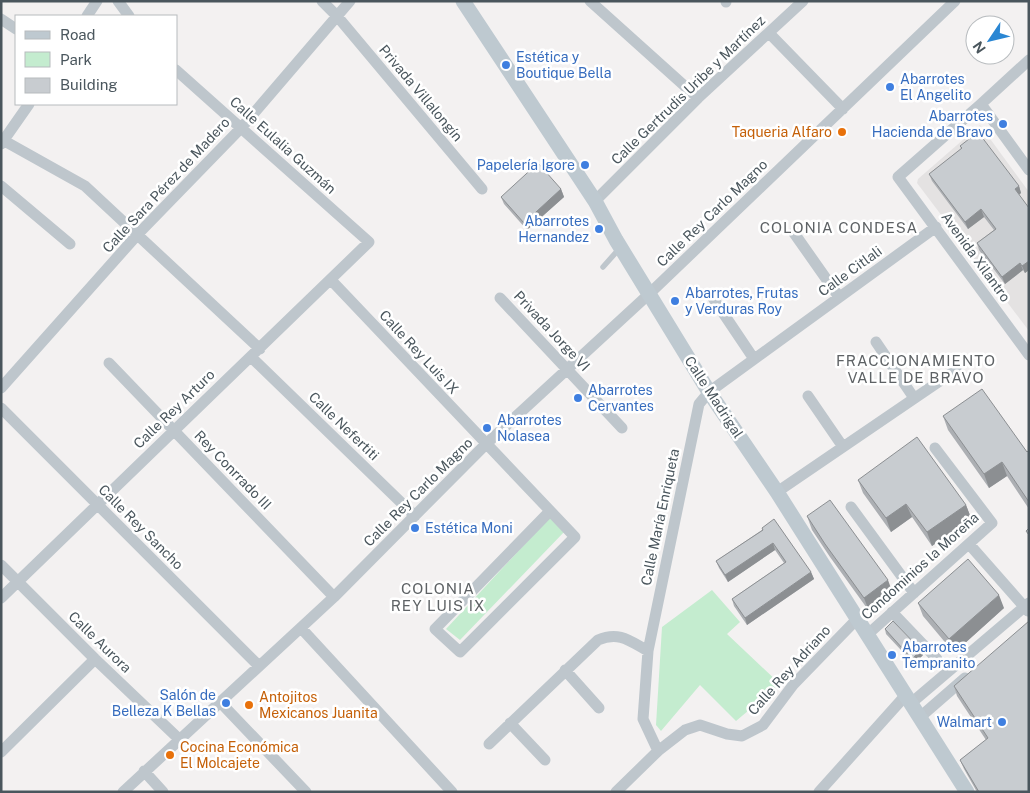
<svg xmlns="http://www.w3.org/2000/svg" width="1030" height="793" font-family="'Public Sans',sans-serif">
  <style>
    .education { fill: #e4e2e2 }
    .green { fill: #c4eccf }
    .lines { fill: none; stroke-linecap: round; stroke-linejoin: round }
    .lane { stroke: #bec6cc; stroke-width: 5.5 }
    .street { stroke: #bec6cc; stroke-width: 11 }
    .secondary { stroke: #bec9d0; stroke-width: 15 }
    .wall { fill: #acafb3 }
    .shaded-wall { fill: #8c8f92 }
    .building { fill: #c8ccd0; stroke: #8c8f92 }
    .shop-dot { fill: #3f7fe0; stroke: #fff; stroke-width: 2 }
    .food-dot { fill: #e8710a; stroke: #fff; stroke-width: 2 }
    .labels { text-anchor: middle; dominant-baseline: central; stroke-width: 5; stroke-linejoin: round; paint-order: stroke }
    .shop-label { font-size: 14px; fill: #366cbe; stroke: #fff; text-anchor: start }
    .street-label { font-size: 14px; fill: #4a565d; stroke: #fff }
    .food-label { font-size: 14px; fill: #c56008; stroke: #fff; text-anchor: start }
    .neighbourhood-label { font-size: 15px; letter-spacing: 1px; fill: #5e6265; stroke: #fff }
  </style>
  <rect width="100%" height="100%" fill="#f3f1f1"/>
  <!-- education -->
  <path class="education" d="M980,125L1029,192V331L917,183L918,179Z"/>
  <!-- green -->
  <path class="green" d="M550,517L565,531L460,640L446,629Z
    M712,590L740,622L727,634L780,684L736,721L700,685L661,731L656,725L662,627Z"/>
  <g class="lines">
    <!-- lane -->
    <path class="lane" d="M603,267L619,249"/>
    <!-- street -->
    <path class="street" d="M118,1L129,16
      M322,1L337,16L482,189
      M590,1L698,98
      M726,1V2
      M87,16L97,1
      M1,19L16,29
      M769,33L843,109
      M1029,60L981,104L898,177L1029,355
      M981,104L1029,170
      M1,139L85,186L260,349
      M1,144L29,104
      M1,186L70,244
      M595,201L698,98L803,1
      M794,233L839,297
      M331,280L575,537L460,652L435,629L550,511
      M500,298L622,428
      M713,298L754,359
      M876,342L914,398
      M251,357L415,516
      M109,363L334,597
      M1,388L138,234L242,127L350,1
      M808,396L843,447
      M1,408L259,666
      M777,492L956,370
      M851,507L914,593
      M969,544L1028,611
      M1,565L95,659L179,739
      M1,598L369,242L176,70
      M892,612L937,659
      M301,628L452,792
      M867,635L992,523L935,448
      M565,670L599,708
      M220,702L306,792
      M910,704L1029,603
      M919,718L965,678
      M510,723L545,760
      M489,744L598,640C619,631 630,641 648,651
      M658,751L643,719L648,651L699,404L709,392L936,227
      M1,752L95,659
      M144,771L163,792
      M123,792L334,597L486,444L649,294L955,1
      M616,792L658,751L685,730L700,725L727,734L742,736L763,725L793,685L857,619
      M819,792L905,696"/>
    <!-- secondary -->
    <path class="secondary" d="M463,1L595,201L616,240L709,392L777,492L967,792"/>
  </g>
  <!-- wall -->
  <path class="wall" d="M960,146L1019,186L1021,193L1019,195L1029,208V270L1025,273L1023,270L1005,284L979,250L977,243L994,230L984,217L968,229L932,181L929,174L961,149Z
    M561,189L564,197L527,230L504,204L501,197Z
    M943,416L1027,452L1029,450V509L1007,476L989,488L948,430Z
    M858,480L966,505L971,518L932,546L912,517L891,532L863,493Z
    M807,516L893,594L869,611L830,557L812,530Z
    M762,528L811,572L814,579L747,625L734,606L732,599L784,563L775,550L728,582L719,568L716,561L762,530Z
    M918,603L1004,608L954,653L923,616Z
    M885,629L921,650L923,655L914,664L886,634Z
    M954,686L1029,792H977L964,769L960,760L986,740L957,696Z"/>
  <!-- shaded-wall -->
  <path class="shaded-wall" d="M1019,186L1021,193L1017,196L1015,189Z
    M561,189L564,197L527,230L524,223Z
    M981,209L984,217L968,229L965,222Z
    M1029,261V270L1025,273L1022,266Z
    M1020,263L1023,270L1005,284L1002,277Z
    M1002,462L1007,476L989,488L984,474Z
    M906,504L912,517L891,532L886,518Z
    M966,505L971,518L932,546L927,532Z
    M773,543L775,550L728,582L725,575Z
    M811,572L814,579L747,625L745,618Z
    M888,580L893,594L869,611L864,598Z
    M999,595L1004,608L954,653L949,639Z
    M921,650L923,655L914,664L912,659Z"/>
  <!-- building -->
  <path class="building" d="M978,132L1019,186L1015,189L1029,208V261L1022,266L1020,263L1002,277L977,243L996,229L981,209L965,222L929,174L962,148L960,146Z
    M538,163L561,189L524,223L501,197Z
    M982,389L1027,452L1029,450V502L1002,462L984,474L943,416Z
    M917,437L966,505L927,532L906,504L886,518L858,480Z
    M830,500L888,580L864,598L825,544L807,516Z
    M774,519L811,572L745,618L732,599L786,562L773,543L725,575L716,561L763,530L762,528Z
    M1029,528V535L1026,531Z
    M968,559L999,595L949,639L918,603Z
    M893,621L921,650L912,659L885,629Z
    M1029,621V792H979L960,760L988,738L954,686Z"/>
  <!-- markers -->
  <g class="shop-dot">
    <circle cx="506" cy="65" r="5"/>
    <circle cx="890" cy="87" r="5"/>
    <circle cx="1003" cy="124" r="5"/>
    <circle cx="585" cy="165" r="5"/>
    <circle cx="599" cy="229" r="5"/>
    <circle cx="675" cy="301" r="5"/>
    <circle cx="578" cy="398" r="5"/>
    <circle cx="487" cy="428" r="5"/>
    <circle cx="415" cy="528" r="5"/>
    <circle cx="892" cy="655" r="5"/>
    <circle cx="226" cy="703" r="5"/>
    <circle cx="1002" cy="722" r="5"/>
  </g>
  <g class="food-dot">
    <circle cx="842" cy="132" r="5"/>
    <circle cx="249" cy="705" r="5"/>
    <circle cx="170" cy="755" r="5"/>
  </g>
  <g class="labels">
    <!-- shop labels -->
    <g class="shop-label">
      <text x="516" y="57">Estética y<tspan x="516" dy="16">Boutique Bella</tspan></text>
      <text x="900" y="79">Abarrotes<tspan x="900" dy="16">El Angelito</tspan></text>
      <text x="993" y="116" text-anchor="end">Abarrotes<tspan x="993" dy="16">Hacienda de Bravo</tspan></text>
      <text x="575" y="165" text-anchor="end">Papelería Igore</text>
      <text x="589" y="221" text-anchor="end">Abarrotes<tspan x="589" dy="16">Hernandez</tspan></text>
      <text x="685" y="293">Abarrotes, Frutas<tspan x="685" dy="16">y Verduras Roy</tspan></text>
      <text x="588" y="390">Abarrotes<tspan x="588" dy="16">Cervantes</tspan></text>
      <text x="497" y="420">Abarrotes<tspan x="497" dy="16">Nolasea</tspan></text>
      <text x="425" y="528">Estética Moni</text>
      <text x="902" y="647">Abarrotes<tspan x="902" dy="16">Tempranito</tspan></text>
      <text x="216" y="695" text-anchor="end">Salón de<tspan x="216" dy="16">Belleza K Bellas</tspan></text>
      <text x="992" y="722" text-anchor="end">Walmart</text>
    </g>
    <!-- street labels -->
    <g class="street-label">
      <text transform="translate(688 90) rotate(-44)">Calle Gertrudis Uribe y Martínez</text>
      <text transform="translate(421 93) rotate(50)">Privada Villalongín</text>
      <text transform="translate(283 145) rotate(42)">Calle Eulalia Guzmán</text>
      <text transform="translate(166 185) rotate(-47)">Calle Sara Pérez de Madero</text>
      <text transform="translate(712 213) rotate(-44)">Calle Rey Carlo Magno</text>
      <text transform="translate(976 257) rotate(54)">Avenida Xilantro</text>
      <text transform="translate(850 271) rotate(-36)">Calle Citlali</text>
      <text transform="translate(552 331) rotate(47)">Privada Jorge VI</text>
      <text transform="translate(419 352) rotate(47)">Calle Rey Luis IX</text>
      <text transform="translate(714 397) rotate(57)">Calle Madrigal</text>
      <text transform="translate(174 409) rotate(-44)">Calle Rey Arturo</text>
      <text transform="translate(344 426) rotate(44)">Calle Nefertiti</text>
      <text transform="translate(233 470) rotate(46)">Rey Conrrado III</text>
      <text transform="translate(418 492) rotate(-45)">Calle Rey Carlo Magno</text>
      <text transform="translate(660 517) rotate(-78)">Calle María Enriqueta</text>
      <text transform="translate(141 527) rotate(45)">Calle Rey Sancho</text>
      <text transform="translate(920 566) rotate(-42)">Condominios la Moreña</text>
      <text transform="translate(100 642) rotate(44)">Calle Aurora</text>
      <text transform="translate(789 670) rotate(-48)">Calle Rey Adriano</text>
    </g>
    <!-- food labels -->
    <g class="food-label">
      <text x="832" y="132" text-anchor="end">Taqueria Alfaro</text>
      <text x="259" y="697">Antojitos<tspan x="259" dy="16">Mexicanos Juanita</tspan></text>
      <text x="180" y="747">Cocina Económica<tspan x="180" dy="16">El Molcajete</tspan></text>
    </g>
    <!-- neighbourhood labels -->
    <g class="neighbourhood-label">
      <text x="839" y="227">COLONIA CONDESA</text>
      <text x="916" y="360">FRACCIONAMIENTO<tspan x="916" dy="17">VALLE DE BRAVO</tspan></text>
      <text x="438" y="588">COLONIA<tspan x="438" dy="17">REY LUIS IX</tspan></text>
    </g>
  </g>
  <!-- border -->
  <rect width="1030" height="793" fill="none" stroke="#4a565d" stroke-width="5"/>
  <!-- legend -->
  <rect x="15" y="15" width="162" height="90" fill="#ffffff" stroke="#b7bbbe"/>
  <rect x="25" y="31" width="25" height="8" fill="#bec9d0" stroke="#b7bbbe"/>
  <text x="60" y="40" font-size="15" fill="#4a565d">Road</text>
  <rect x="25" y="52" width="25" height="15" fill="#c4eccf" stroke="#b7bbbe"/>
  <text x="60" y="65" font-size="15" fill="#4a565d">Park</text>
  <rect x="25" y="78" width="25" height="15" fill="#c8ccd0" stroke="#b7bbbe"/>
  <text x="60" y="90" font-size="15" fill="#4a565d">Building</text>
  <!-- north arrow -->
  <g transform="translate(990 40) rotate(235)"><circle r="24" fill="#ffffff" stroke="#b7bbbe"/>
  <path d="M0-4L9 19L0 12L-9 19Z" fill="#2a86d3"/>
  <text y="-8" font-size="14" font-weight="bold" text-anchor="middle" fill="#4a565d">N</text>
  </g>
</svg>
